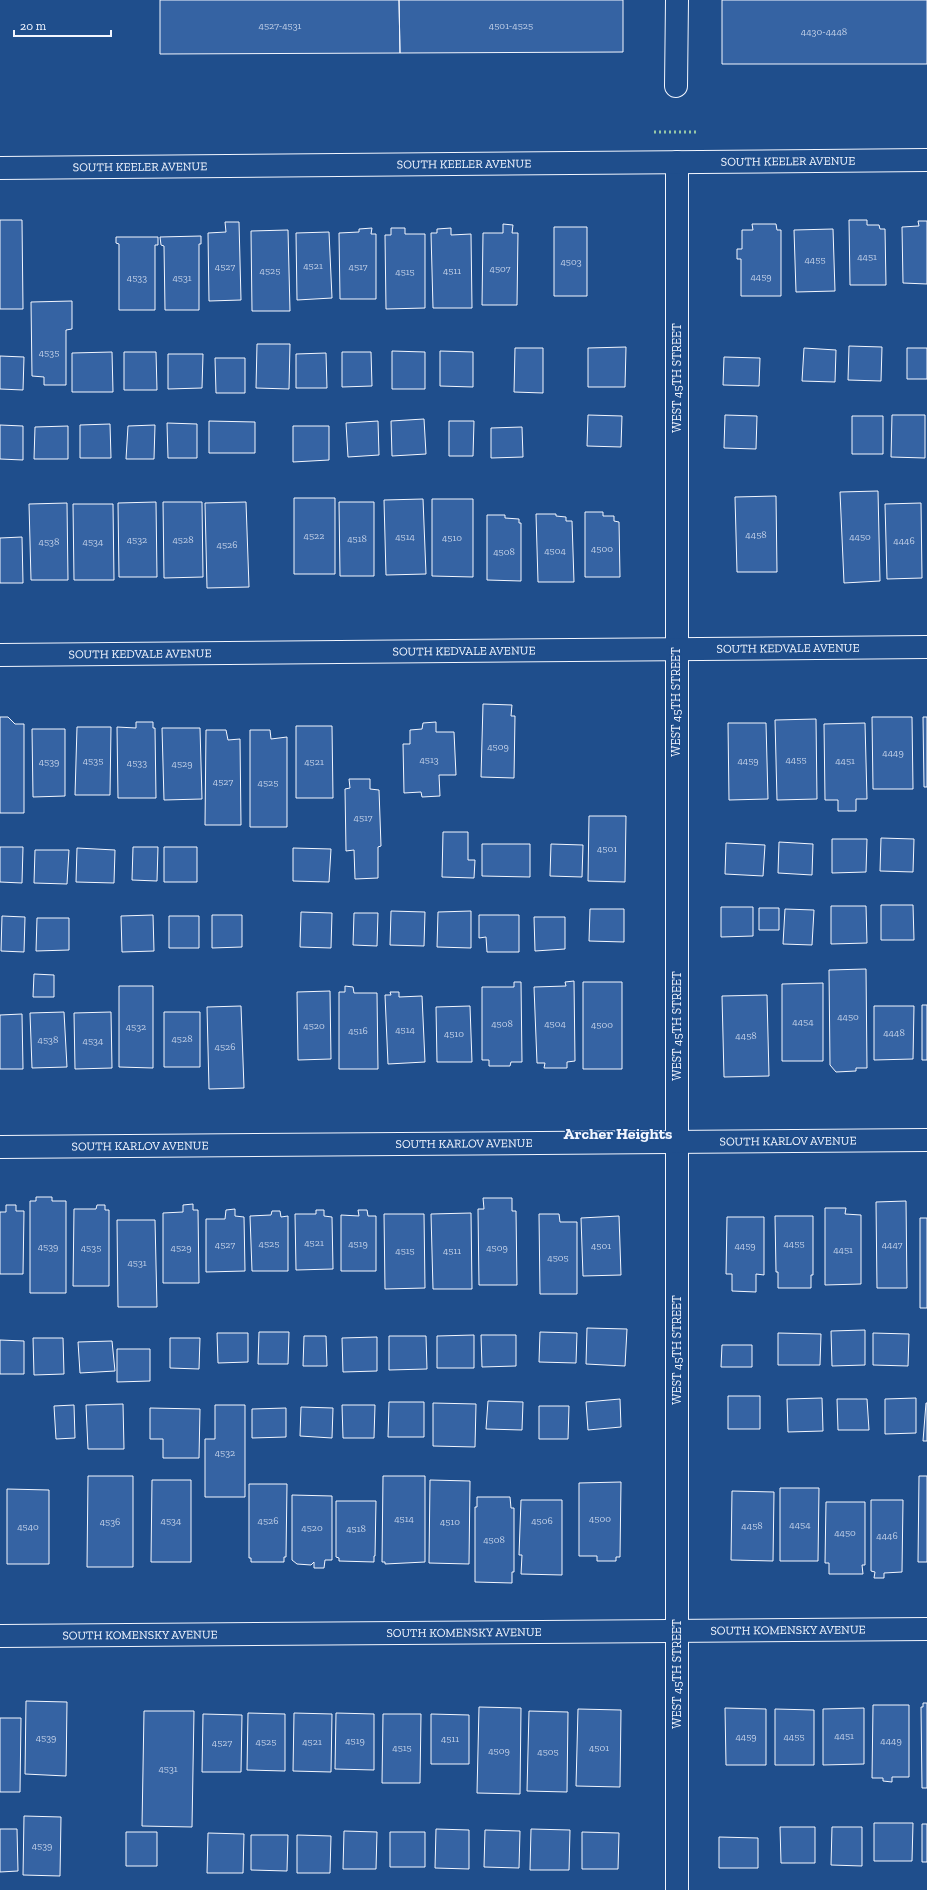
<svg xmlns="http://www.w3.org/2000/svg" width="927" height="1890" font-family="'Zilla Slab',serif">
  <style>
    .building { fill: #3563a3; stroke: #f2f6ff }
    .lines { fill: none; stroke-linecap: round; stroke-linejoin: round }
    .street-casing { stroke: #f2f6ff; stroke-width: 24 }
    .street { stroke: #1f4e8c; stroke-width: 22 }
    .hedge { stroke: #97c8a6; stroke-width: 3; stroke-dasharray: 2 3; stroke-linecap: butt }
    .labels { text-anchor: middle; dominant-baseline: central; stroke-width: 3; stroke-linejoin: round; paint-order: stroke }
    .number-label { font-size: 10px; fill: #c3d1e8 }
    .street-label { font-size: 12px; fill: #f2f6ff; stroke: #1f4e8c }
    .district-label { font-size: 16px; font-weight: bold; fill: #f2f6ff; stroke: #1f4e8c }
  </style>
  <rect width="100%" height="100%" fill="#1f4e8c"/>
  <!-- building -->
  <path class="building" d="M160,0H399L400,53L160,54Z
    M399,0H623V52L400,53Z
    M722,0H927V64H722Z
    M0,220H22L23,309H0Z
    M849,220H867V225H879L880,229H885L886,285H850Z
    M918,221H927V284L903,283L902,227L919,226Z
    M225,222H239L241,300L209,301L208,233L226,232Z
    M503,224L513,225L512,233H518L517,305H482L483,233H503Z
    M752,224H776L777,230H781V296H741V259H737V249H742V230H753Z
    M554,227H587V296H554Z
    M372,228L371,234H376V299H340L339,233L359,232V229Z
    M391,228H405V234H425V308L386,309L385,235H391Z
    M451,228V235L471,234L472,308H433L431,233H437V229Z
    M833,229L835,291L796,292L794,230Z
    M288,230L290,311H252L251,231Z
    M329,232L332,298L297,300L296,233Z
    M201,236V244H199V310H165L164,246L161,245L160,237Z
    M116,237H158V245H155V310H119V244L116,243Z
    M72,301V329L66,330V385H44V377L32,376L31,302Z
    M257,344H290L289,389L256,388Z
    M849,346L882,347L881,381L848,380Z
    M626,347L625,387H588V348Z
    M515,348H543V393L514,392Z
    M804,348L836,350L835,382L802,381Z
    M907,348H927V379H907Z
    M392,351L425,352V389H392Z
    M440,351L473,352V387L440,386Z
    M112,352L113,392H72V353Z
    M124,352H156L157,390H124Z
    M342,352H371L372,386L342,387Z
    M326,353L327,388H296V354Z
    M168,354H203L202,388L168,389Z
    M0,356L24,357L23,390L0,389Z
    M724,357L760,358L759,386L723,385Z
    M215,358H245V393H216Z
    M588,415L622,416L621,447L587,446Z
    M725,415L757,416L756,449L724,448Z
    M892,415H925V458L891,457Z
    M852,416H883V454H852Z
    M424,419L426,454L392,456L391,421Z
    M209,421L255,422V453H209Z
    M378,421L379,455L348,457L346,423Z
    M449,421H474L473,456H449Z
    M167,423L197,424V458H168Z
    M110,424L111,458H80V425Z
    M0,425L23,426V460L0,459Z
    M155,425L154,459H126L128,426Z
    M68,426V459H34L35,427Z
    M293,426H329V460L293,462Z
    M522,427L523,457L491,458V428Z
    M878,491L880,581L844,583L840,492Z
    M776,496L777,572H737L735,497Z
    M294,498H335V574H294Z
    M423,499L426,574L386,575L384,500Z
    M432,499H473V577L432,576Z
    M156,502L157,577H119L118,503Z
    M163,502H202L203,577L164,578Z
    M246,502L249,587L207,588L205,503Z
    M339,502H374V576H340Z
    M67,503L68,580H31L29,504Z
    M921,503L922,578L887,579L885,504Z
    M73,504H113L114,580H74Z
    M585,512H603V516H614V521L619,522L620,577H585Z
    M536,514H556V516L566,517V521H572L574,582H538Z
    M487,515H505V518L519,519V523H521V581L487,580Z
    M22,537L23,583H0V538Z
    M483,704L512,705L511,716H515L514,778L481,777Z
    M0,717H8L15,724H24V813H0Z
    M872,717H912L913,789H873Z
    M923,717H927V787H924Z
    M816,719L817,799L777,800L775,720Z
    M136,722H153V728H155L156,798H118L117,727L136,728Z
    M436,722V732H454L456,775H439L440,796L422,797L421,792L404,793L403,744H410V730L422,729L423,723Z
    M728,723H766L768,799L729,800Z
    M865,723L867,799H856V811H838V800H825L824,724Z
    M296,726H332L333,798H296Z
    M77,727H111L110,795H75Z
    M162,728H200L202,799L164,800Z
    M32,729H65V796L33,797Z
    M206,730H226L228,740L240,739L241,825H205Z
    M250,730H270L271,739L287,737V827H250Z
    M349,779H370V789L379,790L381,846L378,847V878L355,879L354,850L346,851L345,789L350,788Z
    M589,816H626L625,882L588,881Z
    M443,832H468V860H475L474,878L442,877Z
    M881,838L914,839L913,872L880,871Z
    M832,839H867L866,872L832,873Z
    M779,842L813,844L812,875L778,873Z
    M726,843L765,845L763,876L725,874Z
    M482,844H530V877L482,876Z
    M551,844L583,845L582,877L550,876Z
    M0,847H23L22,883L0,882Z
    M133,847H158L157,881L132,880Z
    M164,847H197V882H164Z
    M77,848L115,850L114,883L76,882Z
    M293,848L331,849L329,882L293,881Z
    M35,850H69L67,884L34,883Z
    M881,905H913L914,940H881Z
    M831,906H866L867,943L831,944Z
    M721,907H753V936L721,937Z
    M759,908H779V930H759Z
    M590,909H624V942L589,941Z
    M785,909L814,910L812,945L783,944Z
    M391,911L425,912L424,946L390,945Z
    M471,911V948L437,947L438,912Z
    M301,912L332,913L331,948L300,947Z
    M354,913H378L377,946L353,945Z
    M153,915L154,951L122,952L121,916Z
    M212,915H242V947L212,948Z
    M479,915H519V952H487L486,937L479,938Z
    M2,916L25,917L24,952L1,951Z
    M169,916H199V948H169Z
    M534,917H565V949L535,951Z
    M37,918H69V950L36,951Z
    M866,969L867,1068H856V1071L836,1072L830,1065L829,970Z
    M34,974L54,975V997H33Z
    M574,981L575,1061L567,1062V1068H544L545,1063H537L534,987L566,986L565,982Z
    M514,982H521L522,1062H511L510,1066H489V1060H482V987H514Z
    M583,982H622V1069H583Z
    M823,983V1061H782V984Z
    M119,986H153V1068L119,1067Z
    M345,986L353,987L354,993H377L378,1069H339V992H345Z
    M330,991L331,1059L298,1060L297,992Z
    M390,992H399V997L422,996L425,1062L388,1064L385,995H391Z
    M767,995L769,1076L724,1077L722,996Z
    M922,1005H927V1060H922Z
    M241,1006L244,1088L209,1089L207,1007Z
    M470,1006L472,1062H437L436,1007Z
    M874,1006H914L913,1059L874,1060Z
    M64,1012L67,1067L32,1068L30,1013Z
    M111,1012L112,1068L75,1069L74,1013Z
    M164,1012H200V1067H164Z
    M22,1014L23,1069H0V1015Z
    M36,1197H52V1201H66V1293H30V1201H36Z
    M483,1198H512V1211H516L517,1285H479L478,1209H484Z
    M906,1201L907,1288H877L876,1202Z
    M193,1204V1210H198L199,1283H163V1213L183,1212V1205Z
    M6,1205H16V1211H24L23,1274H0V1212H6Z
    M97,1205H105V1210H109V1286H73L74,1209H96Z
    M825,1208H846L845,1214L861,1215V1284L825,1285Z
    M235,1209V1216L244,1217L245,1271L206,1272V1219H225L226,1210Z
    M316,1210H324V1216L332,1217L333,1269L296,1270L295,1214H316Z
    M358,1210H367L368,1216H376V1271H341V1215L359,1216Z
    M272,1211H280L281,1217L288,1216V1271H252L250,1216L271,1215Z
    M471,1213L472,1289H433L431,1214Z
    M384,1214H424L425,1288L385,1289Z
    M539,1214H559L560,1222H577V1294H540Z
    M619,1216L621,1275L583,1276L581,1218Z
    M775,1216H813V1275H811V1288H778V1272H776Z
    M727,1217H764V1275L756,1274V1292L732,1291V1274H726Z
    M920,1218H927V1308H920Z
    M117,1220H155L157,1307H118Z
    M587,1328L627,1329L625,1366L586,1364Z
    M865,1330V1365L832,1366L831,1331Z
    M259,1332H289L288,1364H258Z
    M540,1332L577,1333L576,1363L539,1362Z
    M217,1333H248V1362L218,1363Z
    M778,1333L821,1334L820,1365H778Z
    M873,1333L909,1334L908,1366L873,1365Z
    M474,1335V1368H437V1336Z
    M481,1335H516V1366L482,1367Z
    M304,1336H326L327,1366H303Z
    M389,1336H426L427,1369L389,1370Z
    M377,1337V1371L343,1372L342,1338Z
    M33,1338H63L64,1374L34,1375Z
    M170,1338H200L199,1369L170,1368Z
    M0,1340L24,1341V1374H0Z
    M112,1341L115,1371L80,1373L78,1342Z
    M722,1345H752V1367H721Z
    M117,1349H150V1381L117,1382Z
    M728,1396H760V1429H728Z
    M822,1398L823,1431L788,1432L787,1399Z
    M916,1398V1433L885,1434V1399Z
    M620,1399L621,1427L588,1430L586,1402Z
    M837,1399H867L869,1430H838Z
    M488,1401L523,1402L522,1430L486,1429Z
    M389,1402H424V1437H388Z
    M433,1403L476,1404L475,1447L433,1446Z
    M926,1403H927V1441H923Z
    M123,1404L124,1449H88L86,1405Z
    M74,1405L75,1438L56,1439L54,1406Z
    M215,1405H245V1497H205V1439H215Z
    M342,1405H375L374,1438H343Z
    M539,1406H569L568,1439H539Z
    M301,1407L333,1408L332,1438L300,1436Z
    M150,1408L200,1409L199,1458H163V1439H150Z
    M286,1408V1437L252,1438V1409Z
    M88,1476H133V1567H87Z
    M383,1476H425V1562L385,1564V1562H382Z
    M919,1476H927V1562H918Z
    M152,1480H191V1562H151Z
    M430,1480L470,1481L469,1564L429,1563Z
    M621,1482L620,1557H616V1561H597V1556H579V1483Z
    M249,1484H287L286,1557H284V1562H251V1558H249Z
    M780,1488H819L818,1561H780Z
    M7,1489L49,1490V1564H7Z
    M732,1491L774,1492L773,1561L731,1560Z
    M292,1495L332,1496V1560H325L324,1568H314V1562L311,1565L297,1564L292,1560Z
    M477,1497H510L511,1508H514V1572H512V1583L475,1582V1507H477Z
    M521,1500H562V1575L521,1574L522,1555H519Z
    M871,1500H903L902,1572L884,1573V1578H874L875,1572L871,1571Z
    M336,1501H376L375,1556H374V1562L339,1561V1558L336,1557Z
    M826,1502H865V1565H862L863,1574H829V1563H825Z
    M26,1701L67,1702L66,1776L25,1774Z
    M923,1703H927V1788H922L921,1707H923Z
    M873,1705H909V1777H892V1782L883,1781V1778H872Z
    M479,1707L521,1708L520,1794L477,1793Z
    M725,1708L766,1709V1765H726Z
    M864,1708V1764L823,1765V1709Z
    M578,1709L621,1710L620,1787L576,1786Z
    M775,1709L814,1710V1765H775Z
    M144,1711H194L192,1827L142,1826Z
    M529,1711L568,1712L567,1792L527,1791Z
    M248,1713L285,1714V1771L247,1770Z
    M294,1713L332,1714L331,1772L293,1771Z
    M336,1713L374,1714V1770L335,1769Z
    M203,1714L242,1715L241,1772H202Z
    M383,1714H421L420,1783H382Z
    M431,1714L469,1715V1764H431Z
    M0,1718H21L20,1792H0Z
    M24,1816L61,1817L60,1876L23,1875Z
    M874,1823H913L912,1861H874Z
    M922,1824H927V1862H922Z
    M780,1827H815V1863H781Z
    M832,1827H862V1866L831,1865Z
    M0,1829H17L18,1871L0,1872Z
    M436,1829L469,1830V1869L435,1868Z
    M531,1829L570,1830L569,1870H530Z
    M485,1830L520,1831L519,1868L484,1867Z
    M344,1831L377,1832L376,1869H343Z
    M126,1832H157V1866H126Z
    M390,1832H425V1867H390Z
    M582,1832L619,1833L618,1869H582Z
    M208,1833L244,1834L243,1873H207Z
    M251,1835H288L287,1871L251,1870Z
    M297,1835L331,1836L330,1873H297Z
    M719,1837L758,1838V1868H719Z"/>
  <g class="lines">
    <defs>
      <g id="street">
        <path d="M676,86L677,0"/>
        <path d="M677,162V1890"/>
        <path id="s1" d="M0,168L927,160"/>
        <path id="s2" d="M0,655L927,647"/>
        <path id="s3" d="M0,1147L927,1140"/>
        <path id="s4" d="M0,1636L927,1629"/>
      </g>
    </defs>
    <!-- street casing -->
    <use href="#street" class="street-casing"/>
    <!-- street -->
    <use href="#street" class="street"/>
    <!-- hedge -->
    <path class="hedge" d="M654,132H698"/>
  </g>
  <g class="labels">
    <!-- number labels -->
    <g class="number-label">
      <text x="280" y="26">4527-4531</text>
      <text x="511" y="26">4501-4525</text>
      <text x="824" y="32">4430-4448</text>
      <text x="867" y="257">4451</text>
      <text x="815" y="260">4455</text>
      <text x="571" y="262">4503</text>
      <text x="313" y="266">4521</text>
      <text x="225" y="267">4527</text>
      <text x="358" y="267">4517</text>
      <text x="500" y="269">4507</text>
      <text x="270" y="271">4525</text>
      <text x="452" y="271">4511</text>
      <text x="405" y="272">4515</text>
      <text x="761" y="277">4459</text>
      <text x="137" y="278">4533</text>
      <text x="182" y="278">4531</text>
      <text x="49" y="353">4535</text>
      <text x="756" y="535">4458</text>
      <text x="314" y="536">4522</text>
      <text x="405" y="537">4514</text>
      <text x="860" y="537">4450</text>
      <text x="452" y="538">4510</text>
      <text x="357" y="539">4518</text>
      <text x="137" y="540">4532</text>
      <text x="183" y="540">4528</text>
      <text x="904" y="541">4446</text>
      <text x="49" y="542">4538</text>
      <text x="93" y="542">4534</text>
      <text x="227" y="545">4526</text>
      <text x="602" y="549">4500</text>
      <text x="555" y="551">4504</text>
      <text x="504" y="552">4508</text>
      <text x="498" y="747">4509</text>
      <text x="893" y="753">4449</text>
      <text x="429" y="760">4513</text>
      <text x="796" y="760">4455</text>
      <text x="93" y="761">4535</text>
      <text x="748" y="761">4459</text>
      <text x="845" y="761">4451</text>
      <text x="49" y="762">4539</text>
      <text x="314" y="762">4521</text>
      <text x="137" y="763">4533</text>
      <text x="182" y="764">4529</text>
      <text x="223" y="782">4527</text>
      <text x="268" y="783">4525</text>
      <text x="363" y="818">4517</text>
      <text x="607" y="849">4501</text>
      <text x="848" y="1017">4450</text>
      <text x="803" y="1022">4454</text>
      <text x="502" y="1024">4508</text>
      <text x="555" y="1024">4504</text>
      <text x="602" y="1025">4500</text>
      <text x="314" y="1026">4520</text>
      <text x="136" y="1027">4532</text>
      <text x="405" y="1030">4514</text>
      <text x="358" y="1031">4516</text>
      <text x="894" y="1033">4448</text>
      <text x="454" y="1034">4510</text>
      <text x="746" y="1036">4458</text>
      <text x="182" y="1039">4528</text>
      <text x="48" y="1040">4538</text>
      <text x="93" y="1041">4534</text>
      <text x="225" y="1047">4526</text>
      <text x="314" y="1243">4521</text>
      <text x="269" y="1244">4525</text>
      <text x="358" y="1244">4519</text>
      <text x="794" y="1244">4455</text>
      <text x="225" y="1245">4527</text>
      <text x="892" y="1245">4447</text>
      <text x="601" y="1246">4501</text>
      <text x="745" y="1246">4459</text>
      <text x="48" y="1247">4539</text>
      <text x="91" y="1248">4535</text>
      <text x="181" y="1248">4529</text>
      <text x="497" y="1248">4509</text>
      <text x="843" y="1250">4451</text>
      <text x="405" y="1251">4515</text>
      <text x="452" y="1251">4511</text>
      <text x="558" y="1258">4505</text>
      <text x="137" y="1263">4531</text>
      <text x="225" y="1453">4532</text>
      <text x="404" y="1519">4514</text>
      <text x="600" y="1519">4500</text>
      <text x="171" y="1521">4534</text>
      <text x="268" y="1521">4526</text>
      <text x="542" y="1521">4506</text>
      <text x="110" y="1522">4536</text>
      <text x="450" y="1522">4510</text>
      <text x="800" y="1525">4454</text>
      <text x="752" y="1526">4458</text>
      <text x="28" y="1527">4540</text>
      <text x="312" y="1528">4520</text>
      <text x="356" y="1529">4518</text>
      <text x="845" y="1533">4450</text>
      <text x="887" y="1536">4446</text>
      <text x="494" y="1540">4508</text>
      <text x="844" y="1736">4451</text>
      <text x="746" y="1737">4459</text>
      <text x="794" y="1737">4455</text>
      <text x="46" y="1738">4539</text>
      <text x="450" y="1739">4511</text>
      <text x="355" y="1741">4519</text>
      <text x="891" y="1741">4449</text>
      <text x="266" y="1742">4525</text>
      <text x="312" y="1742">4521</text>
      <text x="222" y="1743">4527</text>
      <text x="402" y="1748">4515</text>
      <text x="599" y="1748">4501</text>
      <text x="499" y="1751">4509</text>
      <text x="548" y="1752">4505</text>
      <text x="168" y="1769">4531</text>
      <text x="42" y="1846">4539</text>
    </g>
    <!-- street labels -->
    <g class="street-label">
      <text stroke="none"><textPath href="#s1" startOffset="788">SOUTH KEELER AVENUE</textPath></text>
      <text stroke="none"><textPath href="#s1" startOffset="464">SOUTH KEELER AVENUE</textPath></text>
      <text stroke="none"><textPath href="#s1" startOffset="140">SOUTH KEELER AVENUE</textPath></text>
      <text transform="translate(677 378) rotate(-90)">WEST 45TH STREET</text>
      <text stroke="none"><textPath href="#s2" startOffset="788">SOUTH KEDVALE AVENUE</textPath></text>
      <text stroke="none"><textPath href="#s2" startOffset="464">SOUTH KEDVALE AVENUE</textPath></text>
      <text stroke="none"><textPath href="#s2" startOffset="140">SOUTH KEDVALE AVENUE</textPath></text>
      <text transform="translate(676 702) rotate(-90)">WEST 45TH STREET</text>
      <text transform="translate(677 1026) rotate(-90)">WEST 45TH STREET</text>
      <text stroke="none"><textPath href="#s3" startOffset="788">SOUTH KARLOV AVENUE</textPath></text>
      <text stroke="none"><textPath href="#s3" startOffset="464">SOUTH KARLOV AVENUE</textPath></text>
      <text stroke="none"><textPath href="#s3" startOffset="140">SOUTH KARLOV AVENUE</textPath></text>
      <text transform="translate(677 1350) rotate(-90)">WEST 45TH STREET</text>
      <text stroke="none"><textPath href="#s4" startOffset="788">SOUTH KOMENSKY AVENUE</textPath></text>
      <text stroke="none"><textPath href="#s4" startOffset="464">SOUTH KOMENSKY AVENUE</textPath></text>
      <text stroke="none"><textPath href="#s4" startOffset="140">SOUTH KOMENSKY AVENUE</textPath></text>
      <text transform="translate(677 1674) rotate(-90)">WEST 45TH STREET</text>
    </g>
    <!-- district labels -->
    <g class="district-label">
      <text x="618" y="1133">Archer Heights</text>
    </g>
  </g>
  <!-- scale -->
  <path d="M14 30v6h97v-6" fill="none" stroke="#f2f6ff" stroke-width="2"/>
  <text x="20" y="30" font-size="12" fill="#f2f6ff" stroke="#1f4e8c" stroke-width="3" paint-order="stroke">20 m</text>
</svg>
